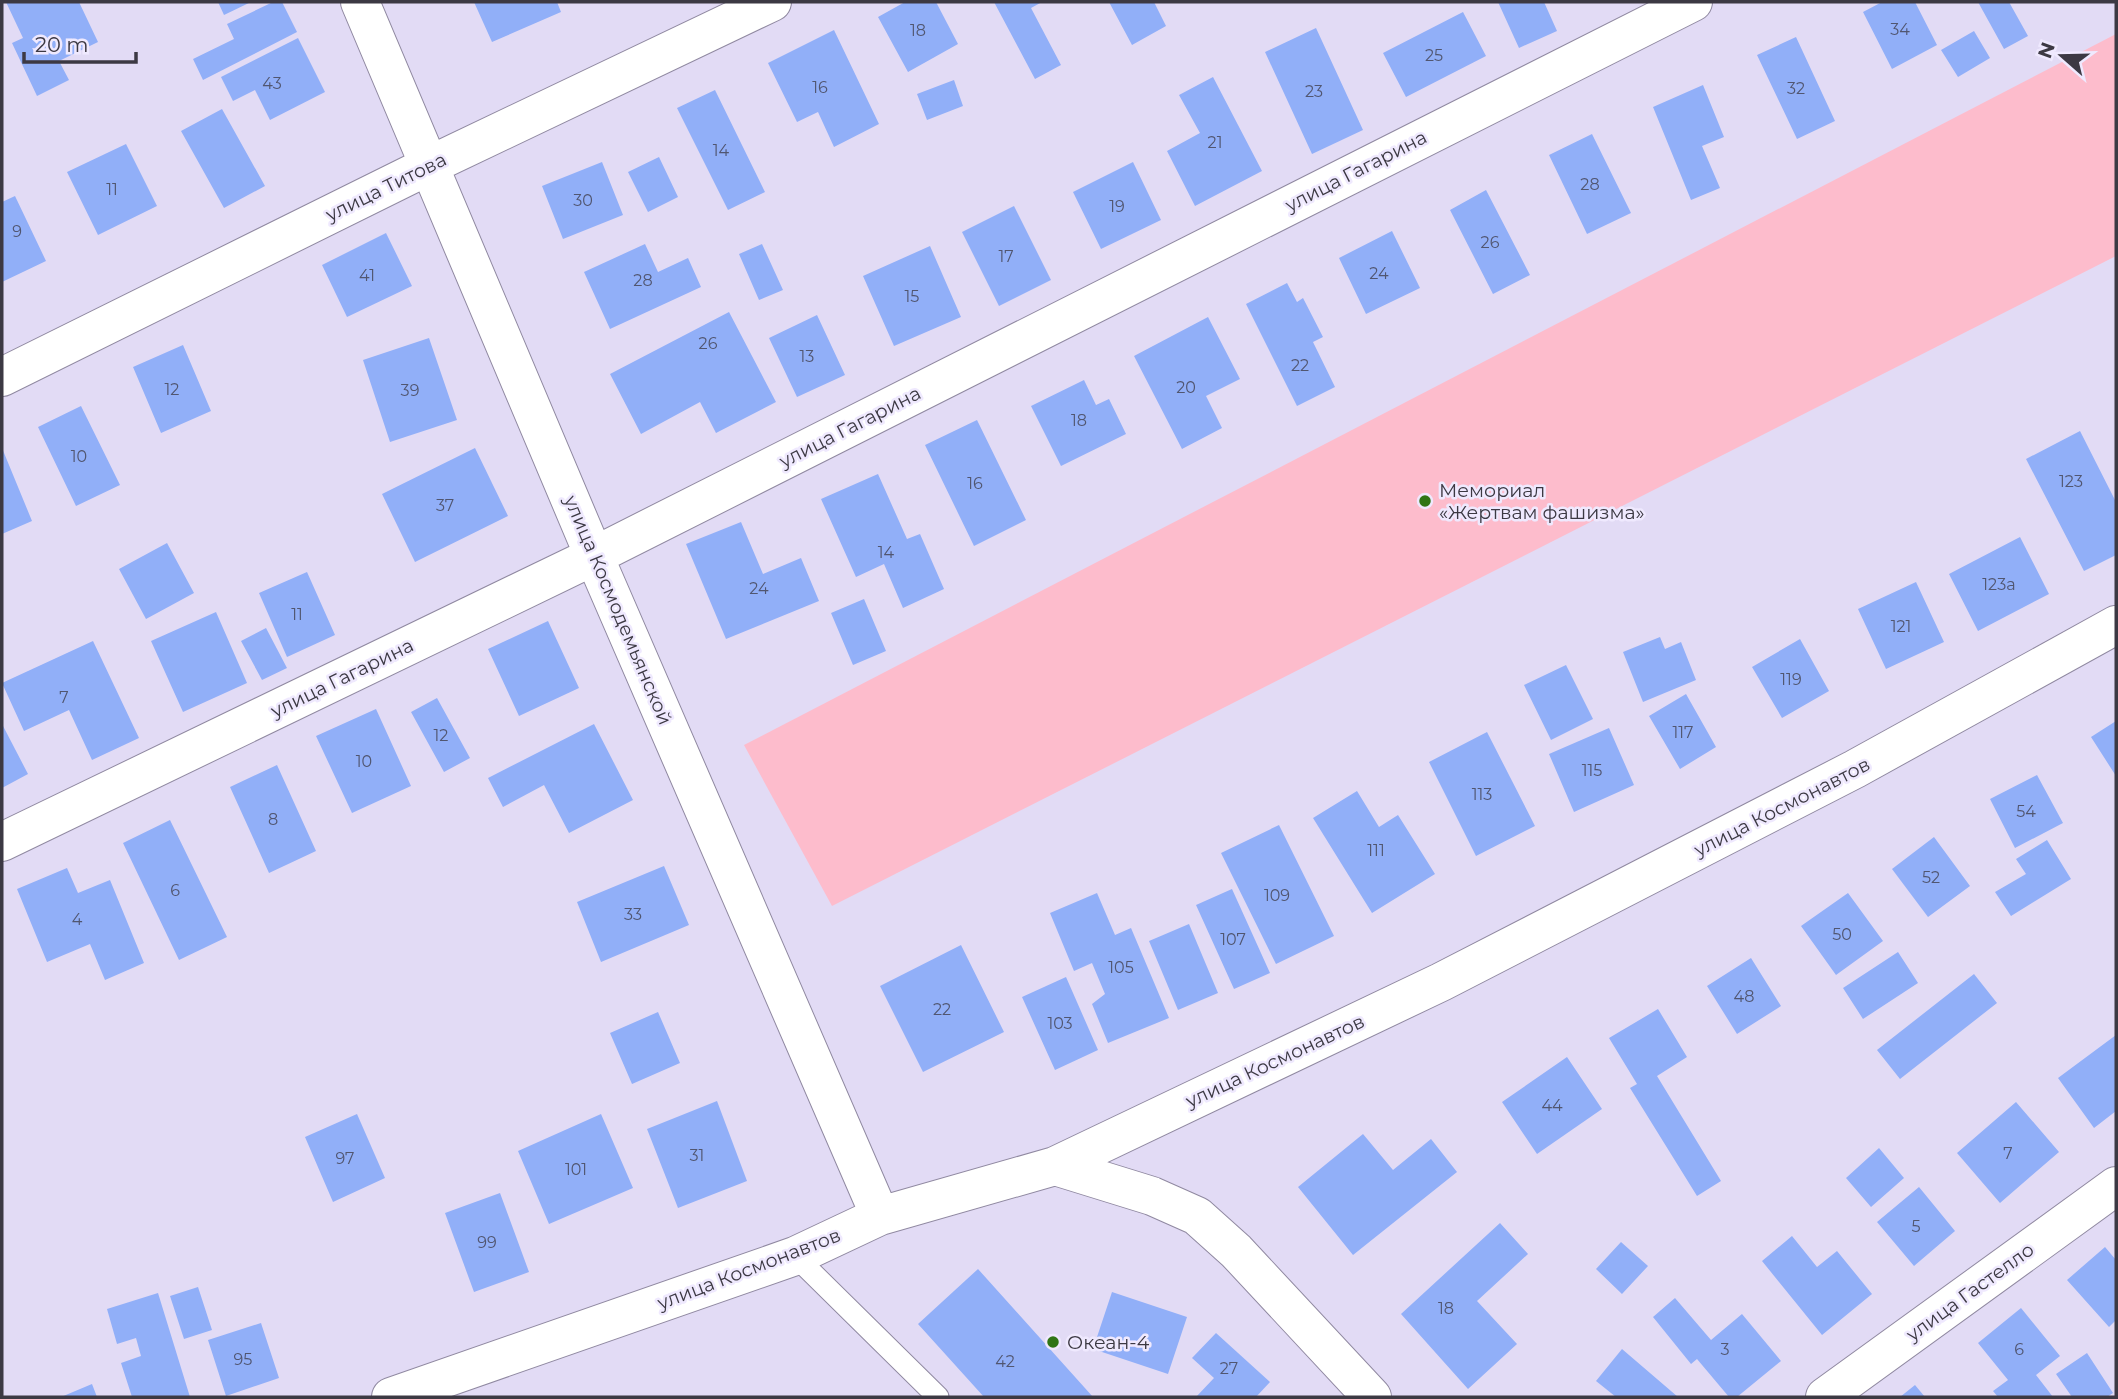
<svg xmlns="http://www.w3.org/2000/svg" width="2118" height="1399" font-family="Montserrat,sans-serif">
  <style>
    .green { fill: #fdbccc }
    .building { fill: #91aff8 }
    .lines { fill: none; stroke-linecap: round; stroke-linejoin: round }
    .service-casing { stroke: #9089a1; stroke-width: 23 }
    .minor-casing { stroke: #9089a1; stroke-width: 40 }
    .service { stroke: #fff; stroke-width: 21 }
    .minor { stroke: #fff; stroke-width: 38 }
    .poi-dot { fill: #307515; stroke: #efe9fe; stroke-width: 2.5 }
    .labels { text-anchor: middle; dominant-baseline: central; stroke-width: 5; stroke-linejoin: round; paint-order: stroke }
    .number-label { font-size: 16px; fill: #515670 }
    .street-label { font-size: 19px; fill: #3c3943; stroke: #efe9fe }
    .poi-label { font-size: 19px; fill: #3c3943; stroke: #efe9fe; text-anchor: start }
  </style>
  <rect width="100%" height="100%" fill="#e2dbf5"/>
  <!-- green -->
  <path class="green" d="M2116,34V256L832,906L744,745Z"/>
  <!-- building -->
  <path class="building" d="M6,2H79L98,42L59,61L69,80L37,96L12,43L23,38Z
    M218,2H251L224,15Z
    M273,2H282L297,32L203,80L193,59L234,39L227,24Z
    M474,2H557L561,12L492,42Z
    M905,2H936L958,44L908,72L878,17Z
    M994,2H1042L1031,8L1061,65L1035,79Z
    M1109,2H1154L1166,26L1132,45Z
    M1498,2H1544L1557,31L1519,48Z
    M1882,2H1915L1937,45L1892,69L1863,12Z
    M1978,2H2009L2028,36L2004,49Z
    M1463,12L1486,56L1406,97L1383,53Z
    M1316,28L1363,130L1312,154L1265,52Z
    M834,30L879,124L834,147L818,112L797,122L768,63Z
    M1974,31L1990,58L1958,77L1941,50Z
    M1796,37L1835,121L1797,139L1757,55Z
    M298,38L325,92L270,120L255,90L233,101L221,77Z
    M1213,77L1262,171L1195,206L1167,151L1200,133L1179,95Z
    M954,80L963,106L927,120L917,94Z
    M1703,85L1724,137L1702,146L1720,188L1691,200L1653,107Z
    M715,90L765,192L728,210L677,108Z
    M222,109L265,186L224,208L181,131Z
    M1592,134L1631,213L1587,234L1549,155Z
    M126,144L157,206L98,235L67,172Z
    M659,157L678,197L648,212L628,172Z
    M602,162L623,215L563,239L542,186Z
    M1133,162L1161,220L1101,249L1073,192Z
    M1486,190L1530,275L1493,294L1450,210Z
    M15,196L46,261L2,282V202Z
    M1014,206L1051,280L999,306L962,232Z
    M1392,231L1420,288L1366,314L1339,258Z
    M386,233L412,286L347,317L322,265Z
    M645,244L658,272L688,258L701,287L610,329L584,272Z
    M762,244L783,290L759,300L739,254Z
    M930,246L961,317L894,346L863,276Z
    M1287,283L1297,302L1303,298L1323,337L1313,342L1335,387L1297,406L1246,304Z
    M729,312L776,402L716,433L700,402L641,434L610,374Z
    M817,315L845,375L797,397L769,338Z
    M1208,317L1240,379L1206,396L1222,428L1182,449L1134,356Z
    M429,338L457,420L390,442L363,360Z
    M183,345L211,411L161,433L133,367Z
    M1084,380L1096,405L1109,399L1126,434L1061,466L1031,406Z
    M81,406L120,485L76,506L38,427Z
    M977,420L1026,520L974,546L925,445Z
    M2080,431L2116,502V555L2084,571L2026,459Z
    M2,448L32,521L2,534Z
    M475,448L508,516L415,562L382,494Z
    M878,474L907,539L920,534L944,589L903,608L884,564L856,577L821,499Z
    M741,522L763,574L801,558L819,601L726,639L686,544Z
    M2020,537L2049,594L1978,631L1949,574Z
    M167,543L194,593L146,619L119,569Z
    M307,572L335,635L287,657L259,593Z
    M1916,582L1944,642L1886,669L1858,609Z
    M864,599L886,651L853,665L831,613Z
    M216,612L247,683L183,712L151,641Z
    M548,621L579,688L519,716L488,649Z
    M266,628L287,668L262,680L241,641Z
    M1660,637L1665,649L1681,642L1696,680L1643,702L1623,652Z
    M1800,639L1829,691L1782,718L1752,667Z
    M93,641L139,738L92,760L69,710L24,731L2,683Z
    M1566,665L1593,719L1551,740L1524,685Z
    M1686,694L1716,747L1680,769L1649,716Z
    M437,698L470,758L444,772L411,712Z
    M376,709L411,786L352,813L316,736Z
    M2116,721V776L2091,737Z
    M2,724L28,774L2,788Z
    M594,724L633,800L569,833L544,785L503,807L488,778Z
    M1609,728L1634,785L1574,812L1549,754Z
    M1487,732L1535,826L1476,856L1429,762Z
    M277,765L316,851L269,873L230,787Z
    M2037,775L2063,823L2015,848L1990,799Z
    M1357,791L1379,827L1398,815L1435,874L1372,913L1313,818Z
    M170,820L227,937L179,960L123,843Z
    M1279,825L1334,936L1276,964L1221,853Z
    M1934,837L1970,886L1928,917L1892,869Z
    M2047,840L2071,879L2011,916L1995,892L2026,874L2016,859Z
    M664,866L689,925L601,962L577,902Z
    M67,868L78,893L110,880L144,963L105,980L90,944L47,962L17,889Z
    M1232,889L1270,973L1234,989L1196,905Z
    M1097,893L1115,935L1131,928L1169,1018L1108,1043L1092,1004L1105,994L1092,963L1074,971L1050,913Z
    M1848,893L1883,941L1836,975L1801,926Z
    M1189,924L1218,993L1178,1010L1149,941Z
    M961,945L1004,1032L923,1072L880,986Z
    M1898,952L1918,983L1863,1019L1843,988Z
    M1751,958L1781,1006L1737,1034L1707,986Z
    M1974,974L1997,1003L1900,1079L1877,1050Z
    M1066,977L1098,1050L1055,1070L1022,997Z
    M1658,1009L1687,1057L1657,1076L1721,1181L1697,1196L1630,1088L1637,1084L1609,1038Z
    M658,1012L680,1063L632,1084L610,1033Z
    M2116,1035V1111L2094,1128L2058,1078Z
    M1567,1057L1602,1109L1537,1154L1502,1102Z
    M717,1101L747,1181L678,1208L647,1129Z
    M2016,1102L2059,1152L2000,1203L1957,1153Z
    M357,1114L385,1178L333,1202L305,1137Z
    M601,1114L633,1188L549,1224L518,1151Z
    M1363,1134L1393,1170L1431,1139L1457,1172L1353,1255L1298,1187Z
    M1879,1148L1904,1178L1871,1207L1846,1178Z
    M1919,1187L1955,1231L1914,1266L1877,1222Z
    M500,1193L529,1272L474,1292L445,1213Z
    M1500,1223L1528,1254L1477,1301L1517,1344L1468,1389L1401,1314Z
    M1792,1236L1817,1267L1837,1251L1872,1294L1822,1335L1762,1261Z
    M1621,1242L1648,1266L1622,1294L1596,1269Z
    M2105,1247L2116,1260V1320L2109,1327L2067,1280Z
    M978,1269L1093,1397H984L918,1324Z
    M198,1287L212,1330L184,1339L170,1296Z
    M1112,1292L1187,1317L1168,1374L1093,1349Z
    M158,1293L190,1397H132L121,1363L141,1356L136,1338L117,1344L107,1309Z
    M1675,1298L1711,1340L1742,1314L1781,1361L1737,1397H1729L1697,1359L1691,1364L1653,1317Z
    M2021,1308L2060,1356L2036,1375L2053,1397H1998L1993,1391L2008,1380L1978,1343Z
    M261,1323L279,1378L226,1396L208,1340Z
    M1216,1333L1270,1382L1256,1397H1196L1214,1378L1192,1358Z
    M1622,1349L1678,1397H1616L1596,1381Z
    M2087,1353L2113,1393L2107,1397H2072L2056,1374Z
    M92,1384L97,1397H61Z
    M1915,1385L1925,1397H1900Z"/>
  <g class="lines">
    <defs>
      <path id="service" d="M795,1256L938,1397"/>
      <path id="minor" d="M360,2L594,556L880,1216
        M2,377L428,166L772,2
        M2,842L594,556L1693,2
        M1055,1166L1152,1196L1197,1216L1236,1251L1372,1397
        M391,1397L795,1256L880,1216L1055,1166L1441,982L1855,769L2116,625
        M1825,1397L2116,1186"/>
    </defs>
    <!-- service casing -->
    <use href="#service" class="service-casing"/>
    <!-- minor casing -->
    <use href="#minor" class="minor-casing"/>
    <!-- service -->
    <use href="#service" class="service"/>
    <!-- minor -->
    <use href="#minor" class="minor"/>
  </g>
  <!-- markers -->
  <g class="poi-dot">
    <circle cx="1425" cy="501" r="7"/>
    <circle cx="1053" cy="1342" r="7"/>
  </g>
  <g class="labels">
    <!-- number labels -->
    <g class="number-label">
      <text x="1900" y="29">34</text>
      <text x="918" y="30">18</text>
      <text x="1434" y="55">25</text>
      <text x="272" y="83">43</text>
      <text x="820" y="87">16</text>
      <text x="1796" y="88">32</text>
      <text x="1314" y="91">23</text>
      <text x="1215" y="142">21</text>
      <text x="721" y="150">14</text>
      <text x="1590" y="184">28</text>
      <text x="112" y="189">11</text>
      <text x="583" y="200">30</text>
      <text x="1117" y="206">19</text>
      <text x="17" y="231">9</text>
      <text x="1490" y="242">26</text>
      <text x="1006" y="256">17</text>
      <text x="1379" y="273">24</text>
      <text x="367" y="275">41</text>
      <text x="643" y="280">28</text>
      <text x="912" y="296">15</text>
      <text x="708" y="343">26</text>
      <text x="807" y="356">13</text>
      <text x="1300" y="365">22</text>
      <text x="1186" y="387">20</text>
      <text x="172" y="389">12</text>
      <text x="410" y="390">39</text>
      <text x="1079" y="420">18</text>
      <text x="79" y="456">10</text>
      <text x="2071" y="481">123</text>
      <text x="975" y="483">16</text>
      <text x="445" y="505">37</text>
      <text x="886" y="552">14</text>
      <text x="1999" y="584">123a</text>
      <text x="759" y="588">24</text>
      <text x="297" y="614">11</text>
      <text x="1901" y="626">121</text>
      <text x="1791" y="679">119</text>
      <text x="64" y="697">7</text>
      <text x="1683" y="732">117</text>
      <text x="441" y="735">12</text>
      <text x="364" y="761">10</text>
      <text x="1592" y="770">115</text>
      <text x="1482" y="794">113</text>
      <text x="2026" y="811">54</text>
      <text x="273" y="819">8</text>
      <text x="1376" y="850">111</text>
      <text x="1931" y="877">52</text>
      <text x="175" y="890">6</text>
      <text x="1277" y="895">109</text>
      <text x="633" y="914">33</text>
      <text x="77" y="919">4</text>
      <text x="1842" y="934">50</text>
      <text x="1233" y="939">107</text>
      <text x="1121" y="967">105</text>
      <text x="1744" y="996">48</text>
      <text x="942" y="1009">22</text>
      <text x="1060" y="1023">103</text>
      <text x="1552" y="1105">44</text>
      <text x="2008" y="1153">7</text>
      <text x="697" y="1155">31</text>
      <text x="345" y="1158">97</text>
      <text x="576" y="1169">101</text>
      <text x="1916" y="1226">5</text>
      <text x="487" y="1242">99</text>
      <text x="1446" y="1308">18</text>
      <text x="1725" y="1349">3</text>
      <text x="2019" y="1349">6</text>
      <text x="243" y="1359">95</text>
      <text x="1005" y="1361">42</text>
      <text x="1229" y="1368">27</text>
    </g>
    <!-- street labels -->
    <g class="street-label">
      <text transform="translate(1356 171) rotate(-27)">улица Гагарина</text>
      <text transform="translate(386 187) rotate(-26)">улица Титова</text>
      <text transform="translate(850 427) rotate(-27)">улица Гагарина</text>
      <text transform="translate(618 610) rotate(67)">улица Космодемьянской</text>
      <text transform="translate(342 678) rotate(-26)">улица Гагарина</text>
      <text transform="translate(1782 807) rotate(-27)">улица Космонавтов</text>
      <text transform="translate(1275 1061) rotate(-25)">улица Космонавтов</text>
      <text transform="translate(749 1269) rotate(-21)">улица Космонавтов</text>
      <text transform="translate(1970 1292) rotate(-36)">улица Гастелло</text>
    </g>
    <!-- poi labels -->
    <g class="poi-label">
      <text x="1439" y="490">Мемориал<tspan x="1439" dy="22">«Жертвам фашизма»</tspan></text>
      <text x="1067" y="1342">Океан-4</text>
    </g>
  </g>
  <!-- border -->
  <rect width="2118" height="1399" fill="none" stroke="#3c3943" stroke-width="7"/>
  <!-- north arrow -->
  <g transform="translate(2062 56) rotate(290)" stroke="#efe9fe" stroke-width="5" paint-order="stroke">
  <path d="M0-5L12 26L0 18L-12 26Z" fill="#3c3943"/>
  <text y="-10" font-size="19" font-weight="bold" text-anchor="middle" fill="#3c3943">N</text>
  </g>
  <!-- scale -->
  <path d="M24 52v10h112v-10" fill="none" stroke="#3c3943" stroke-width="3.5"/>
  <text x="35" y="52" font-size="21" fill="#3c3943" stroke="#efe9fe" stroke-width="5" paint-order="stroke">20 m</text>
</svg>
